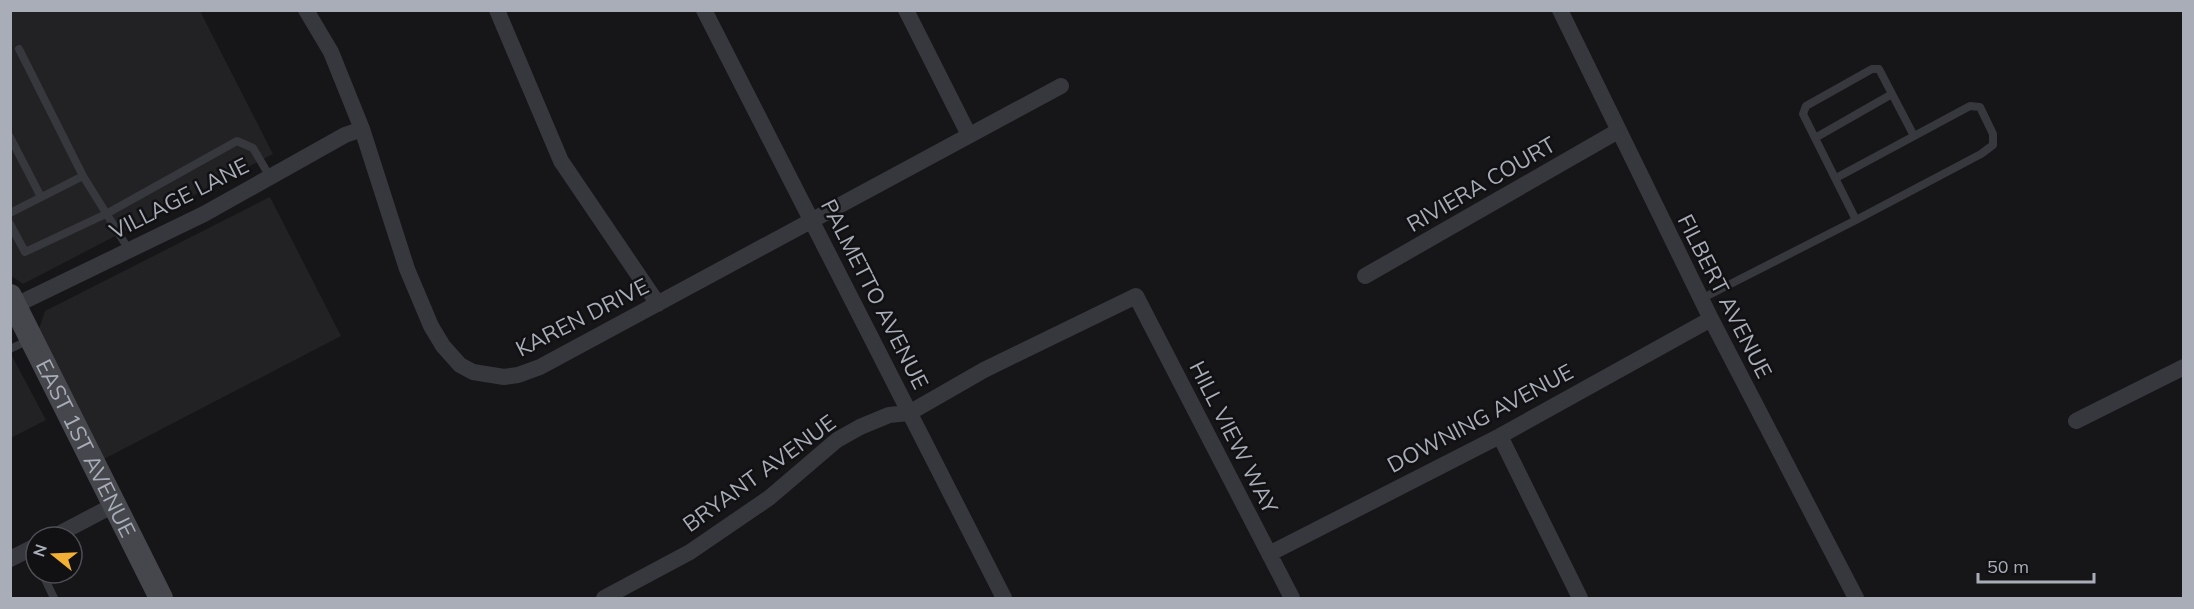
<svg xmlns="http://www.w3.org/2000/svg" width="2194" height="609" font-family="Mulish,sans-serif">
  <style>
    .built { fill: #222225 }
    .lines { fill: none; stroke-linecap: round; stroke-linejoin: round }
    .lane { stroke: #37383d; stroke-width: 8 }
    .street { stroke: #37383d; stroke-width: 16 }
    .secondary { stroke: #45474d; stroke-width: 24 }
    .labels { text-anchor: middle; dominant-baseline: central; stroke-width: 5; stroke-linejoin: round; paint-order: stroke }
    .street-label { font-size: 22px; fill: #a8adb8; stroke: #111113 }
  </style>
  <rect width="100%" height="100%" fill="#161618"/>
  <!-- built -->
  <path class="built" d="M10,11H200L273,154L23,284L10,275Z
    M270,197L341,336L104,459L39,329L45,311Z
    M11,354L46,420L11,438H10Z"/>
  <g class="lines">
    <!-- lane -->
    <path class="lane" d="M19,49L83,176L129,250
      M10,137L41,197
      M1815,138L1892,94
      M1836,178L1970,106L1980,107L1993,134V145L1981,154L1856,220L1803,114L1806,106L1872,69H1879L1914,136
      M10,213L83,176
      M10,224L25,252L106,214L237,141L253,148L270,177
      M1701,299L1856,220
      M10,349L29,340
      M42,573L54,598"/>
    <!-- street -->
    <path class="street" d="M306,10L331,52L362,129L407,269L431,326L443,346L460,365L473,372L504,377L518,375L540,367L1061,86
      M497,10L561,161L658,304
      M704,10C805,206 903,403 1004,598
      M906,10L969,135
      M1560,10L1711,319L1856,598
      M1365,276L1618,131
      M16,305L204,214L345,135L362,129
      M2076,421L2184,367
      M1500,436L1580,598
      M53,537L114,505
      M1269,554L1500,436L1711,319
      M10,559L36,546
      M604,598L690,552L769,498L837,440L860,427L889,415L909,413L984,370L1136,296L1292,598"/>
    <!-- secondary -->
    <path class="secondary" id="s1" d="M10,296L161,598"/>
  </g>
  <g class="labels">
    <!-- street labels -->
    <g class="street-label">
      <text transform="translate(1481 184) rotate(-30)">RIVIERA COURT</text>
      <text transform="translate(179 198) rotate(-27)">VILLAGE LANE</text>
      <text transform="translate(875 294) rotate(63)">PALMETTO AVENUE</text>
      <text transform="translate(1725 296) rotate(63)">FILBERT AVENUE</text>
      <text transform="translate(582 317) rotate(-27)">KAREN DRIVE</text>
      <text transform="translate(1480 418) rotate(-28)">DOWNING AVENUE</text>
      <text transform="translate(1234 437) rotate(63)">HILL VIEW WAY</text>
      <text stroke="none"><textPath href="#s1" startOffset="170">EAST 1ST AVENUE</textPath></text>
      <text transform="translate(759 473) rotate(-36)">BRYANT AVENUE</text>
    </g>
  </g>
  <!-- border -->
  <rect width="2194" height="609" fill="none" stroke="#a8adb8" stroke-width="24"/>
  <!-- north arrow -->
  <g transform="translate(54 555) rotate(288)"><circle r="28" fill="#111113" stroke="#4d4f55" stroke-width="1.5"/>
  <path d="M0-4.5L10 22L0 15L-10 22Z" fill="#f2b134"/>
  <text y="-9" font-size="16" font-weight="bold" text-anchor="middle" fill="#a8adb8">N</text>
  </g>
  <!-- scale -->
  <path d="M1978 573v9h116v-9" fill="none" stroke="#a8adb8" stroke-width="3"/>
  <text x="1987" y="573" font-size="18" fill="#a8adb8" stroke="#111113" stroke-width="4.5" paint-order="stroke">50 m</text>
</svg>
